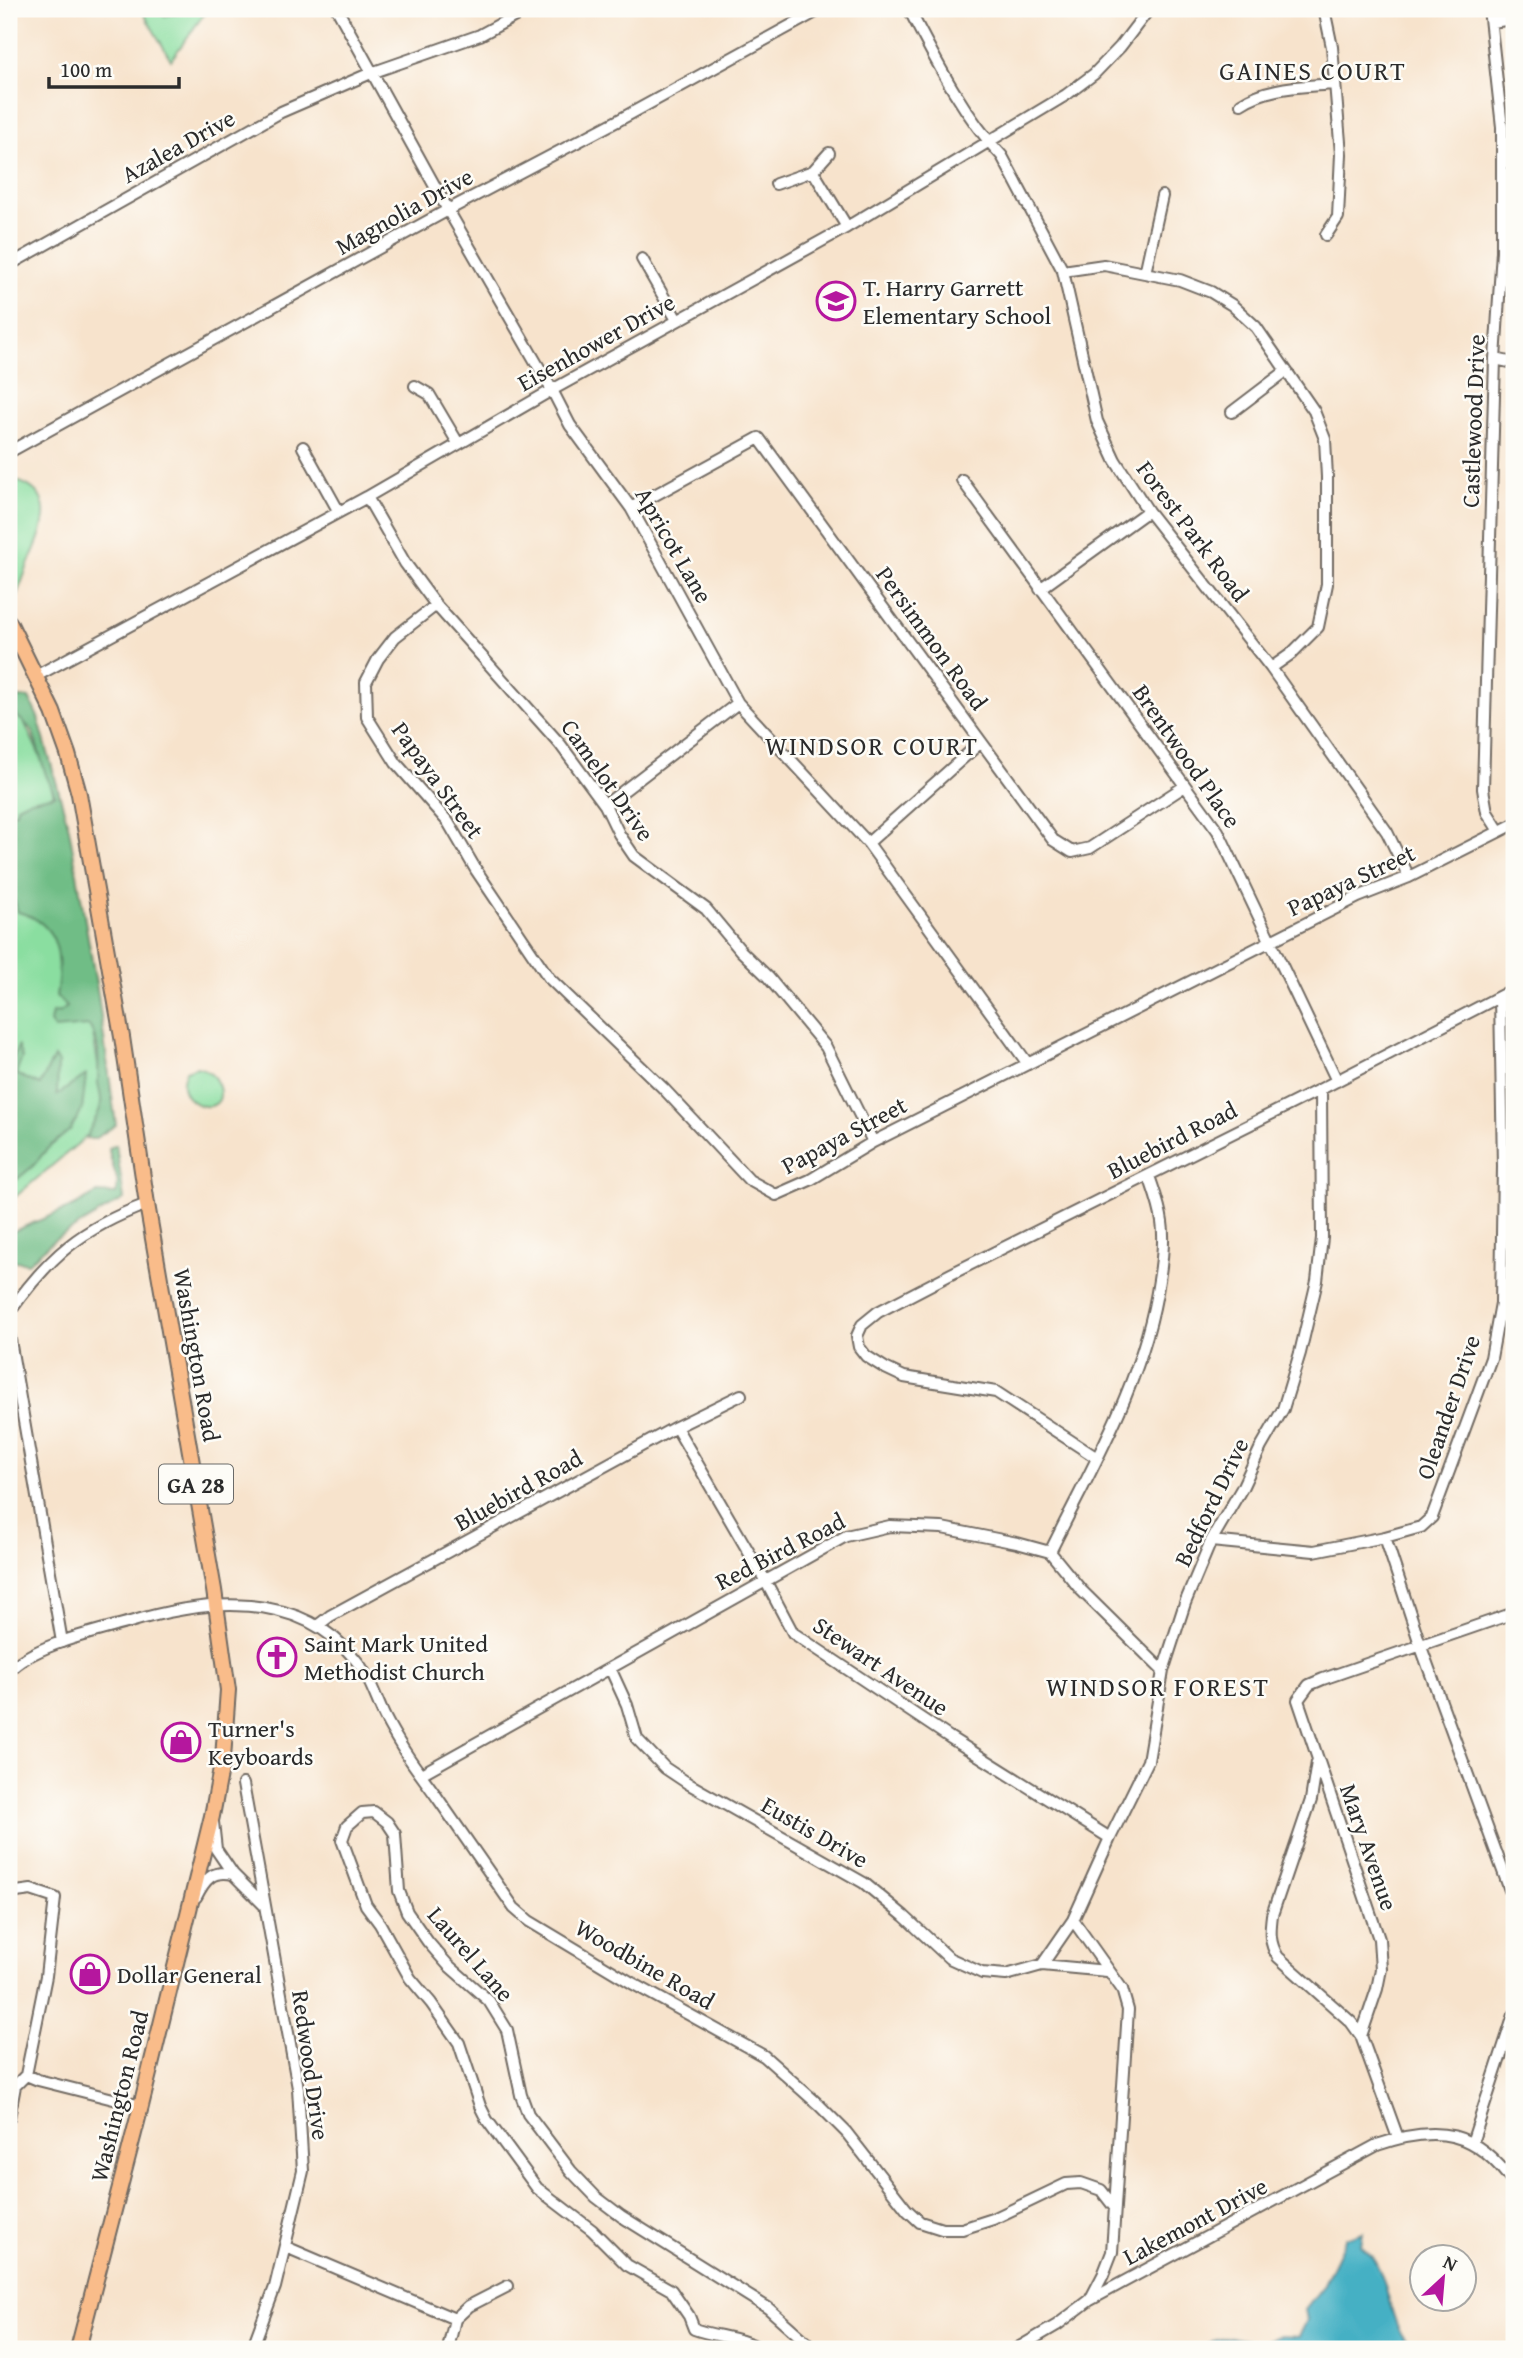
<svg xmlns="http://www.w3.org/2000/svg" width="1523" height="2358" font-family="'Gentium Book Plus',serif">
  <style>
    .green { fill: #8adea0; stroke: #5a8466; stroke-width: 2 }
    .forest { fill: #6fbd86; stroke: #4d7458; stroke-width: 2 }
    .water { fill: #45b0c4; stroke: #386e78; stroke-width: 2 }
    .lines { fill: none; stroke-linecap: round; stroke-linejoin: round }
    .minor-casing { stroke: #726b63; stroke-width: 14 }
    .major-casing { stroke: #726b63; stroke-width: 18 }
    .minor { stroke: #fff; stroke-width: 10 }
    .major { stroke: #f9bc8a; stroke-width: 14 }
    .labels { text-anchor: middle; dominant-baseline: central; stroke-width: 5; stroke-linejoin: round; paint-order: stroke }
    .shield { fill: #fdfcf7; stroke: #6a6a68; stroke-width: 2 }
    .shield-label { font-size: 23px; font-weight: bold; fill: #2b2b2b }
    .street-label { font-size: 24px; fill: #2b2b2b; stroke: #fdfcf7 }
    .poi-label { font-size: 24px; fill: #2b2b2b; stroke: #fdfcf7; text-anchor: start }
    .neighbourhood-label { font-size: 26px; letter-spacing: 2px; fill: #2b2b2b; stroke: #fdfcf7 }
  </style>
  <rect width="100%" height="100%" fill="#fdfcf7"/>
  <filter id="ink" filterUnits="userSpaceOnUse"><feTurbulence type="fractalNoise" baseFrequency=".0143" numOctaves="2"/><feDisplacementMap in="SourceGraphic" scale="14" xChannelSelector="R" yChannelSelector="G"/><feConvolveMatrix kernelMatrix="1 2 1 2 8 2 1 2 1" color-interpolation-filters="sRGB"/></filter>
  <filter id="wash" filterUnits="userSpaceOnUse"><feTurbulence type="fractalNoise" baseFrequency=".00686" numOctaves="4" result="noise"/><feDisplacementMap in="SourceGraphic" scale="28" xChannelSelector="R" yChannelSelector="G"/><feGaussianBlur stdDeviation="1.57" result="paint"/><feColorMatrix in="noise" values="0 0 0 0 0 0 0 0 0 0 0 0 0 0 0 0 0 1.4 0 .05"/><feComposite in="paint" operator="in"/></filter>
  <g filter="url(#wash)">
    <rect width="100%" height="100%" fill="#f7e3cc"/>
    <!-- green -->
    <path class="green" d="M141,9H157L164,16C178,13 192,5 204,14L171,60Z
      M17,481C55,493 46,524 33,553C27,566 23,580 17,594L9,580V482Z
      M9,689L51,780L107,1119L9,1202Z
      M197,1067C206,1069 214,1075 218,1084C232,1122 168,1107 186,1071Z"/>
    <!-- forest -->
    <path class="forest" d="M19,697L29,698L38,717L69,828L98,995L116,1125L94,1139H87C88,1126 100,1117 101,1103C102,1096 98,1088 98,1081C98,1062 101,1043 89,1026L54,1029L50,1022L52,1013L60,1012L67,1007L56,996C62,959 61,923 18,912L9,884V852L11,848L9,845V813L16,812L17,806L27,801L55,795L46,775L32,730L18,717L10,704Z
      M18,1047L22,1058L16,1074L40,1085L54,1057L58,1063L57,1095L86,1075L82,1110L70,1130L47,1149L33,1166L9,1186V1067Z
      M116,1145L124,1199L54,1240L28,1263L9,1260V1233L74,1206L97,1193L116,1194C122,1179 109,1164 109,1148Z"/>
    <!-- water -->
    <path class="water" d="M1363,2232L1361,2246C1365,2250 1370,2254 1373,2258C1391,2285 1388,2328 1414,2349H1179L1204,2348L1213,2341L1230,2337L1261,2343L1278,2336L1299,2337L1307,2320L1305,2309L1323,2286L1346,2238Z"/>
  </g>
  <g filter="url(#ink)">
    <g class="lines">
      <defs>
        <path id="minor" d="M337,9L448,210L552,390L570,425L631,508L738,703L868,843L1028,1064
          M909,9C935,59 963,115 1002,156L1063,271L1097,421L1115,460L1148,511L1271,668L1387,832L1409,877
          M1324,9L1332,47L1341,154L1338,217L1326,235
          M1489,9L1502,127V251L1495,359L1483,789L1487,812L1499,831
          M1491,22L1514,19
          M1241,104C1268,86 1302,87 1334,84
          M813,171L847,227
          M776,184L813,171L829,153
          M642,259L677,320
          M9,265L281,112L371,73L480,35L528,9
          M1063,271L1104,265L1180,280L1211,292L1232,305L1256,327L1314,411L1325,439L1327,477V584L1318,627L1291,654L1271,668
          M1145,273L1162,196
          M1495,359L1514,363
          M415,386L429,394L458,443
          M1232,412L1286,371
          M303,447L339,512
          M9,452L448,210L619,120L821,9
          M962,480L1218,831L1337,1081
          M367,497L405,563L436,605L560,744L605,805L619,834L634,856L706,909L741,951L768,977L826,1047L873,1142
          M631,508L759,438L1053,840L1072,852L1090,848L1185,786
          M1040,589L1148,511
          M436,605L395,637L378,659L366,682L367,717L396,763L448,822L476,870L549,978L663,1088L749,1180L776,1195L810,1180L873,1142L1358,897L1409,877L1514,824
          M36,676L367,497L552,390L847,227L988,142L1066,95L1094,74L1120,47L1149,9
          M605,805L738,703
          M868,843L981,742
          M9,1313C49,1256 82,1228 147,1204
          M9,1334L62,1642
          M676,1427L765,1580L793,1633L949,1737L1110,1838
          M1097,1458L996,1392L904,1377L885,1368L866,1356L859,1347L857,1336L862,1325L878,1312L951,1274L1321,1089L1514,989
          M1385,1537L1421,1647L1514,1901
          M1211,1541L1314,1551L1385,1537L1421,1527L1432,1517L1491,1358L1501,1303L1503,1166L1500,997
          M1050,1552C1093,1465 1145,1378 1159,1280C1162,1262 1165,1241 1162,1222C1160,1206 1154,1191 1149,1176
          M1050,1552L1081,1590L1163,1671
          M317,1626L330,1616L676,1427L741,1395
          M610,1668L627,1705L637,1739L665,1768L689,1784L864,1883L904,1916L949,1958L982,1973L1006,1975L1042,1965L1107,1971
          M9,1671C33,1645 95,1632 130,1622C206,1599 299,1590 355,1659C368,1674 374,1693 382,1711C388,1725 397,1739 405,1752C416,1769 428,1784 439,1800C464,1836 489,1872 514,1908L529,1921L632,1983L764,2056L819,2105L846,2132L907,2210L920,2222L942,2229H962L993,2219L1066,2184L1081,2183L1101,2190L1115,2208
          M1317,1762L1311,1800L1272,1915C1270,1931 1269,1943 1278,1957L1351,2022L1361,2036
          M421,1774L846,1536L890,1526L942,1528L1017,1543L1050,1552
          M243,1784L298,2088L303,2171L275,2287L252,2349
          M213,1822L216,1849L233,1874L265,1906
          M9,1893L31,1890L55,1898L46,1976L26,2075
          M196,1897C205,1879 212,1870 233,1874
          M1073,1920L1122,1989L1128,2010L1112,2252L1103,2275L1090,2300
          M1042,1965L1073,1920L1110,1838L1148,1761L1163,1671L1185,1603L1211,1541L1242,1488L1261,1447L1283,1409L1300,1353L1317,1281L1322,1238L1321,1089
          M9,2118L15,2086L26,2075L38,2080L141,2106
          M1398,2138L1361,2036L1377,1989L1381,1969L1379,1939L1298,1700L1309,1685L1323,1679L1514,1613
          M1472,2143L1514,2015
          M286,2247L455,2319L469,2306L508,2286
          M448,2349L455,2319
          M761,2349C740,2337 717,2337 694,2329L689,2316L671,2290L627,2265L592,2230L537,2188L487,2120L480,2106L459,2043L431,2003L410,1978L380,1924L366,1905L342,1840L347,1826L362,1813L374,1812L387,1822L395,1834L399,1891L407,1912L428,1942L448,1965L489,2001L507,2030L521,2095L528,2114L571,2171L596,2197L621,2216L768,2308L814,2349
          M1016,2349L1057,2325L1090,2300L1377,2145C1437,2124 1476,2130 1514,2184"/>
        <path id="major" d="M9,622L53,712L68,754L79,794L122,1037L147,1204L214,1590L228,1690L223,1758L212,1816L141,2106L78,2349"/>
      </defs>
      <!-- minor casing -->
      <use href="#minor" class="minor-casing"/>
      <!-- major casing -->
      <use href="#major" class="major-casing"/>
      <!-- minor -->
      <use href="#minor" class="minor"/>
      <!-- major -->
      <use href="#major" class="major"/>
    </g>
  </g>
  <!-- icons -->
  <defs>
    <symbol id="school-ring" viewBox="-11 -11 22 22"><circle r="9.5" fill="#fdfcf7" stroke="#b5179e" stroke-width="1.5"/><path d="M0-5L7-2L0 1L-7-2ZM-4 1L0 2.5L4 1V4Q0 6-4 4Z" fill="#b5179e"/></symbol>
    <symbol id="church-ring" viewBox="-11 -11 22 22"><circle r="9.5" fill="#fdfcf7" stroke="#b5179e" stroke-width="1.5"/><path d="M-1.2-6h2.4v3.5h3.3v2.4h-3.3V6h-2.4V-.1h-3.3v-2.4h3.3Z" fill="#b5179e"/></symbol>
    <symbol id="shop-ring" viewBox="-11 -11 22 22"><circle r="9.5" fill="#fdfcf7" stroke="#b5179e" stroke-width="1.5"/><path d="M-5-2.5h2.3a2.7 3.5 0 0 1 5.4 0H5L5.5 6h-11ZM-1.5-2.5h3a1.5 2.3 0 0 0-3 0Z" fill="#b5179e"/></symbol>
  </defs>
  <g fill-rule="evenodd">
    <use href="#school-ring" x="814" y="279" width="44" height="44"/>
    <use href="#church-ring" x="255" y="1635" width="44" height="44"/>
    <use href="#shop-ring" x="159" y="1720" width="44" height="44"/>
    <use href="#shop-ring" x="68" y="1952" width="44" height="44"/>
  </g>
  <g class="labels">
    <!-- shield labels -->
    <rect class="shield" x="159" y="1464.5" width="74" height="39" rx="5"/>
    <g class="shield-label">
      <text x="196" y="1484">GA 28</text>
    </g>
    <!-- street labels -->
    <g class="street-label">
      <text transform="translate(178 146) rotate(-29)">Azalea Drive</text>
      <text transform="translate(404 211) rotate(-29)">Magnolia Drive</text>
      <text transform="translate(596 342) rotate(-29)">Eisenhower Drive</text>
      <text transform="translate(1473 421) rotate(-88)">Castlewood Drive</text>
      <text transform="translate(1193 531) rotate(53)">Forest Park Road</text>
      <text transform="translate(674 545) rotate(60)">Apricot Lane</text>
      <text transform="translate(932 638) rotate(54)">Persimmon Road</text>
      <text transform="translate(1187 756) rotate(55)">Brentwood Place</text>
      <text transform="translate(438 780) rotate(54)">Papaya Street</text>
      <text transform="translate(608 780) rotate(55)">Camelot Drive</text>
      <text transform="translate(1351 880) rotate(-25)">Papaya Street</text>
      <text transform="translate(844 1135) rotate(-28)">Papaya Street</text>
      <text transform="translate(1172 1140) rotate(-27)">Bluebird Road</text>
      <text transform="translate(197 1355) rotate(80)">Washington Road</text>
      <text transform="translate(1448 1407) rotate(-71)">Oleander Drive</text>
      <text transform="translate(518 1490) rotate(-29)">Bluebird Road</text>
      <text transform="translate(1211 1502) rotate(-64)">Bedford Drive</text>
      <text transform="translate(780 1551) rotate(-27)">Red Bird Road</text>
      <text transform="translate(881 1666) rotate(34)">Stewart Avenue</text>
      <text transform="translate(815 1832) rotate(30)">Eustis Drive</text>
      <text transform="translate(1369 1847) rotate(71)">Mary Avenue</text>
      <text transform="translate(471 1954) rotate(49)">Laurel Lane</text>
      <text transform="translate(645 1964) rotate(30)">Woodbine Road</text>
      <text transform="translate(311 2065) rotate(82)">Redwood Drive</text>
      <text transform="translate(119 2096) rotate(-76)">Washington Road</text>
      <text transform="translate(1195 2221) rotate(-28)">Lakemont Drive</text>
    </g>
    <!-- poi labels -->
    <g class="poi-label">
      <text x="863" y="287">T. Harry Garrett<tspan x="863" dy="28">Elementary School</tspan></text>
      <text x="304" y="1643">Saint Mark United<tspan x="304" dy="28">Methodist Church</tspan></text>
      <text x="208" y="1728">Turner's<tspan x="208" dy="28">Keyboards</tspan></text>
      <text x="117" y="1974">Dollar General</text>
    </g>
    <!-- neighbourhood labels -->
    <g class="neighbourhood-label">
      <text x="1313" y="70">GAINES COURT</text>
      <text x="872" y="745">WINDSOR COURT</text>
      <text x="1158" y="1686">WINDSOR FOREST</text>
    </g>
  </g>
  <!-- margin -->
  <rect width="1523" height="2358" fill="none" stroke="#fdfcf7" stroke-width="35"/>
  <!-- north arrow -->
  <g transform="translate(1443 2278) rotate(26)"><circle r="33" fill="#fdfcf7" stroke="#a9a8a5" stroke-width="2"/>
  <path d="M0-5L12 26L0 18L-12 26Z" fill="#b5179e"/>
  <text y="-10" font-size="19" font-weight="bold" text-anchor="middle" fill="#2b2b2b">N</text>
  </g>
  <!-- scale -->
  <path d="M49 77v10h130v-10" fill="none" stroke="#2b2b2b" stroke-width="3.5"/>
  <text x="60" y="77" font-size="21" fill="#2b2b2b" stroke="#fdfcf7" stroke-width="5" paint-order="stroke">100 m</text>
</svg>
